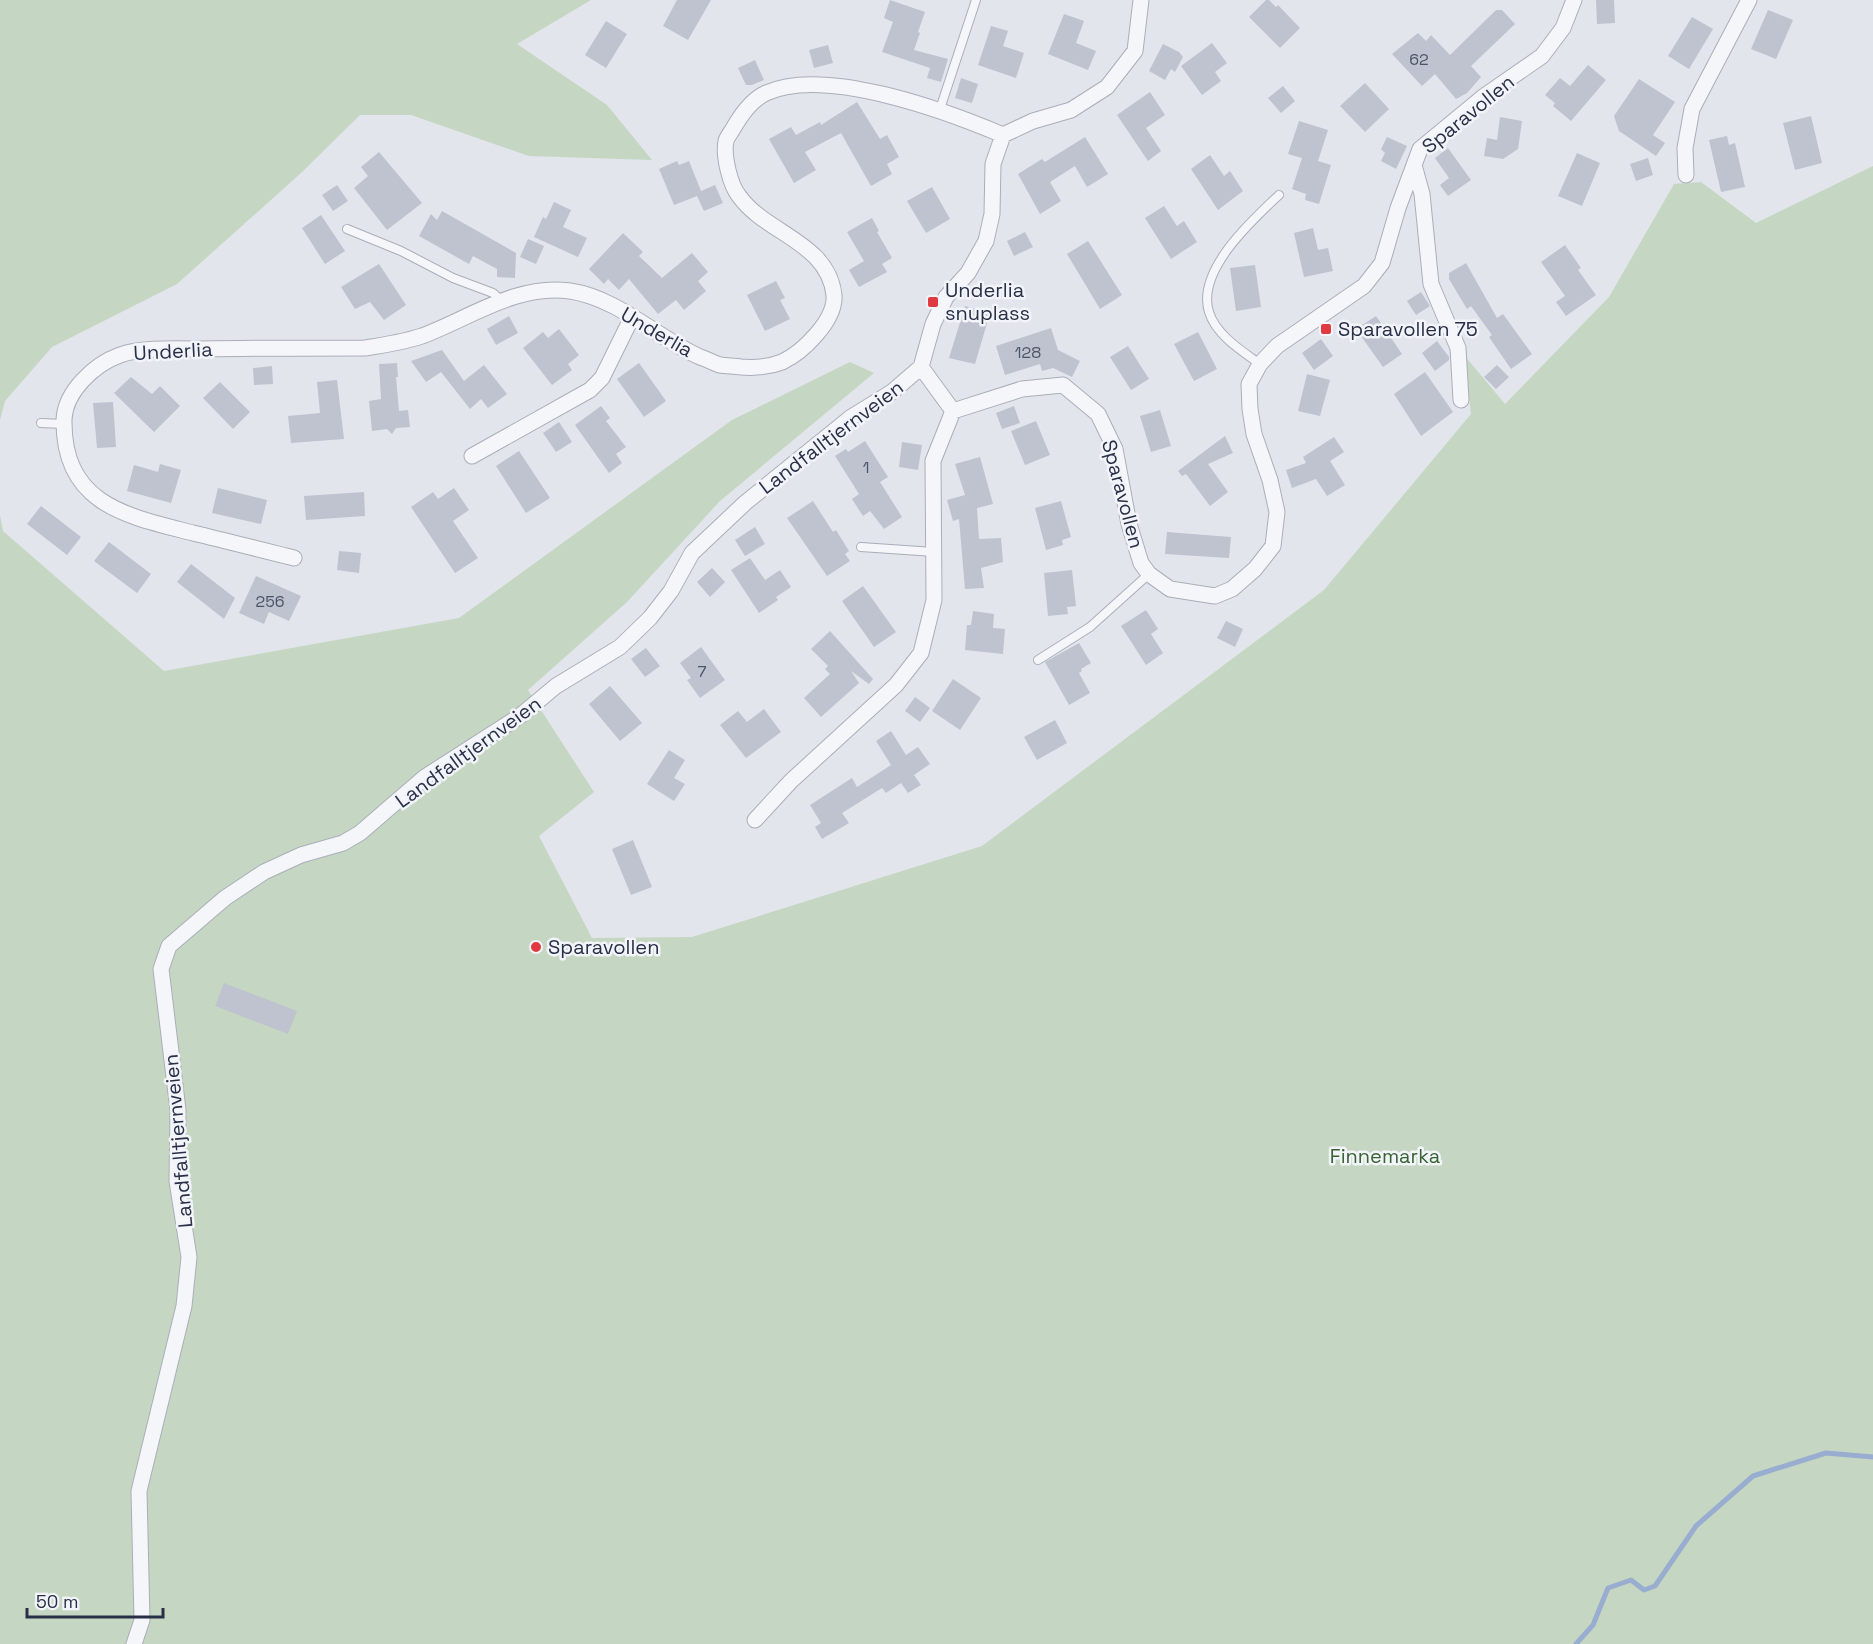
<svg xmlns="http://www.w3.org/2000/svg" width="1873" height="1644" font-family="'Space Grotesk',sans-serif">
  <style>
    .green { fill: #c5d7c2 }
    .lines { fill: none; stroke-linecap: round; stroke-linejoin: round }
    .stream { stroke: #99add0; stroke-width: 5 }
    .building { fill: #bec3cf }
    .service-casing { stroke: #aaaeba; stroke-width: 10 }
    .minor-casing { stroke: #aaaeba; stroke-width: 17 }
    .service { stroke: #f5f6f9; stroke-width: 8 }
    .minor { stroke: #f5f6f9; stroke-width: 15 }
    .poi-dot { fill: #de3a40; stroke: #f2f4f9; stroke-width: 2 }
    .labels { text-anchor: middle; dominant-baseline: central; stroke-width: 5; stroke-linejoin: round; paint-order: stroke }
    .number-label { font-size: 16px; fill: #4e5468 }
    .street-label { font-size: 20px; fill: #282f46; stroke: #f2f4f9 }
    .poi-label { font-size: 20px; fill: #282f46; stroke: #f2f4f9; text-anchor: start }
    .park-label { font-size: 20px; fill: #376333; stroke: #f2f4f9 }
  </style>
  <rect width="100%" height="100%" fill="#e2e5ec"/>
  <!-- green -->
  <path class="green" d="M0,0H591L517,44L607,105L652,160L529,156L411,115H360L300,174L177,284L52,347L5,401L0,420Z
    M1873,166V1644H0V515L3,531L164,671L459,618L732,420L850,362L874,373L720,501L627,602L528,690L594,792L539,836L592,938L692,937L982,846L1324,590L1471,414L1464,355L1505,404L1609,297L1674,184L1701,182L1756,223Z"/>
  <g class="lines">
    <!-- stream -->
    <path class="stream" d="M1576,1644L1593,1625L1608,1588L1631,1580L1644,1590L1655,1586L1696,1526L1753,1476L1826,1453L1873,1457"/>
  </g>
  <!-- building -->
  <path class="building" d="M677,0H711L688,40L663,26Z
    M890,0L925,12L918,32L920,33L914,50L948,59L941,82L927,78L930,68L882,52L893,22L884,18Z
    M1266,0H1269L1276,7L1278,5L1300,28L1280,48L1249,17Z
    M1596,0H1614L1615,23L1597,24Z
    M1496,10H1502L1515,24L1471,66L1481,77L1467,93L1456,99L1435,74L1422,86L1392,54L1418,33L1426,41L1431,35L1450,55Z
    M1768,10L1793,20L1776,59L1751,49Z
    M1064,14L1084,21L1076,43L1096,51L1088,70L1048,54Z
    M1692,17L1713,29L1689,69L1668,56Z
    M606,21L627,34L606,68L585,55Z
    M991,26L1008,31L1003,46L1024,53L1016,78L978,65Z
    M1212,43L1227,63L1215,72L1221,81L1202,95L1181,66Z
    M1163,44L1179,52L1183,57L1175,72L1171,69L1165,80L1149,71Z
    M828,45L833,63L814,68L809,50Z
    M755,60L764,80L752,85H746L738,68Z
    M1588,65L1606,80L1571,121L1553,106L1555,103L1545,95L1560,78L1570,86Z
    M961,78L978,84L972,103L955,98Z
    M1639,79L1675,102L1653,135L1665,143L1656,156L1619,131L1614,116Z
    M1365,83L1389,109L1365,132L1340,106Z
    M1283,86L1295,101L1281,113L1268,98Z
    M1150,92L1165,115L1146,128L1161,151L1148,161L1117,115Z
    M857,102L880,139L887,135L899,157L887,164L892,174L871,186L841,133L805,152L816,170L794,183L769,139L791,127L796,135L820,122L821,125Z
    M1811,116L1822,163L1795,170L1783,123Z
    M1500,117L1522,121L1518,149L1503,159L1484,156L1487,138L1497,140Z
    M1299,121L1328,130L1318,161L1331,165L1319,204L1305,200L1306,194L1292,189L1302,158L1288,154Z
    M1727,136L1729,145L1735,143L1745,187L1721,192L1709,140Z
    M1085,137L1108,174L1087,187L1075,166L1050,182L1061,201L1040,214L1018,174L1042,159L1045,162Z
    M1387,137L1407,146L1396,169L1381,161L1385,153L1381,149Z
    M1448,148L1471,180L1448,196L1440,185L1449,178L1435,158Z
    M379,152L422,203L387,230L354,188L368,176L361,167Z
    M1577,153L1600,163L1582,206L1558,196Z
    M1210,155L1224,176L1230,171L1243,191L1218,210L1191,169Z
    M1648,158L1653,175L1636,181L1630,164Z
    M677,161L679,165L689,161L701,191L715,185L723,203L704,211L697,196L674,205L659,169Z
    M337,185L348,201L333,211L322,195Z
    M932,187L950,219L926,233L907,201Z
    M554,202L571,210L563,227L587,238L578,257L534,237L543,217L546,219Z
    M1164,206L1177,226L1184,221L1197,242L1171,259L1145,218Z
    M442,211L516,253L515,278L497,277V269L473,256L469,264L419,236L431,214L437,220Z
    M321,215L345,251L325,264L302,228Z
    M872,218L879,231L877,232L892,258L882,264L887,272L859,287L849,270L864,261L847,232Z
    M1313,228L1318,250L1328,248L1333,271L1304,277L1294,233Z
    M1025,232L1033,247L1014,256L1007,241Z
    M623,233L643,252L639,256L662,278L692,253L708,272L698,281L706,291L684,310L676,300L658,314L629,279L619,290L608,279L604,284L589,269Z
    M528,239L544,246L536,264L520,257Z
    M1088,241L1122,295L1100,309L1067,254Z
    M1565,245L1581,268L1578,270L1596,295L1566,316L1556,302L1565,296L1541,262Z
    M1466,263L1497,318L1503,314L1532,354L1511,369L1489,337L1492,335L1471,306L1467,309L1449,279V273Z
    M379,264L406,305L384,320L370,302L355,309L341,287Z
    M1255,265L1261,307L1236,311L1230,268Z
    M776,281L785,298L780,300L790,319L765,331L747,295Z
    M1421,292L1430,306L1416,315L1407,301Z
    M965,306L990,313L975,364L949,358Z
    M509,316L518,333L496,345L487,329Z
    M1376,316L1402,354L1383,367L1356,329Z
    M1051,328L1058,350L1080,361L1072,377L1053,368L1042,371L1040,364L1005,375L996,346Z
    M559,329L579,355L568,364L572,370L552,385L523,348L543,332L548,338Z
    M1198,332L1217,369L1194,381L1174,344Z
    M1321,339L1333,356L1314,370L1302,353Z
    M1437,341L1449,357V360L1435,371L1422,353Z
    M1128,346L1149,379L1131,390L1110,357Z
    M442,350L464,381L484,365L507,394L488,408L481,399L470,409L441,372L426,382L411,361Z
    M397,363L398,377H396L399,411L408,410L410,427L396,428L392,434L387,429L372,431L369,401L381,399L379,364Z
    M639,363L666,401L644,417L617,379Z
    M1497,365L1509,377L1496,389L1484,377Z
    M272,366L273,384L254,385L253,368Z
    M1425,372L1453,412L1421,436L1394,394Z
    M1307,374L1330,380L1320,416L1298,411Z
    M131,377L152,394L160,386L180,406L154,432L114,393Z
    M337,380L344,439L291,443L288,416L320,413L317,382Z
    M220,382L250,412L233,429L203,398Z
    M113,402L116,447L97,448L93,403Z
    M601,406L610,418L606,421L626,447L616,454L622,463L609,473L575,425Z
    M1014,406L1020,423L1002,429L996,413Z
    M1160,410L1171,446L1151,452L1140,416Z
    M1036,421L1050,455L1025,465L1011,431Z
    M559,422L572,442L556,452L543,433Z
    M1225,436L1233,453L1208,464L1228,492L1210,506L1186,474L1182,476L1178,471Z
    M1334,437L1344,452L1330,461L1345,485L1327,496L1316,479L1292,488L1286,470L1306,463L1303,457Z
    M865,441L888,477L880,482L902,517L884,529L870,511L863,516L852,499L859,494L835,456L846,449L848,452Z
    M902,442L922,445L918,470L899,467Z
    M519,451L550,498L526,513L496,466Z
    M980,457L993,504L977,508L979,539L1001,538L1003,562L981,568L984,588L965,589L959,519L953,521L947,500L965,495L955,464Z
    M160,464L181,470L171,503L127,491L134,465L158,472Z
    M218,488L267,500L261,524L212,513Z
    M454,488L469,510L453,521L478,558L455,573L411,507L433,492L438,499Z
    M364,492L365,516L306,520L304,496Z
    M813,501L833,532L836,530L849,551L845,554L850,561L827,576L787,518Z
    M1061,501L1071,537L1062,540L1063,545L1046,550L1035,508Z
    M41,506L81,537L67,555L27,524Z
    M755,527L765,544L745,556L735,540Z
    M1167,532L1231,537L1229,558L1165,554Z
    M109,542L151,574L137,593L94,561Z
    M339,551L361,553L359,573L337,570Z
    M750,558L765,580L780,570L791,587L776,597L778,600L759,613L731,570Z
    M191,564L235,598L224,619L177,582Z
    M712,568L725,582L710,597L697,582Z
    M1072,570L1076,606L1067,607L1068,614L1048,616L1044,573Z
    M256,576L301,596L289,621L269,612L264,624L239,613Z
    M863,586L896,632L874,647L842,601Z
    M1146,610L1158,629L1151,634L1163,653L1146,665L1121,626Z
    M973,611L994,614L993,628L1005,629L1003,654L965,650L967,625H971Z
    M1226,621L1243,629L1235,647L1217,638Z
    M830,631L873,679L869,684L851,671L859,683L821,717L804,698L830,674L825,669L828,666L811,649Z
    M1079,643L1091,663L1081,669L1082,671L1079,673L1090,693L1069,705L1045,662Z
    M701,647L725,680L700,698L687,680L691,678L680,663Z
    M646,648L660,666L645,677L631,659Z
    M953,679L981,698L960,730L932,711Z
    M610,686L642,723L620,741L589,704Z
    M915,697L930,708L920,722L905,711Z
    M764,709L781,732L746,758L720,725L738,711L747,722Z
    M1055,720L1067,743L1037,760L1024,737Z
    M891,731L906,755L918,747L930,764L914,775L921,785L908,793L901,783L886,793L882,788L842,813L849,823L822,839L815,827L821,823L810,805L852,778L857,787L891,765L876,741Z
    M669,750L685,760L674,778L685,784L674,801L647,784Z
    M633,840L652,887L631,895L612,849Z
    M224,983L297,1011L288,1034L215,1006Z"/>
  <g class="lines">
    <defs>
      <path id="service" d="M939,112L976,0
        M347,229L401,251L453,278L493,293L502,301
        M1260,364C1242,351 1216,335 1209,312C1196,271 1252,220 1279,195
        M41,423L64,424
        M861,547L934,552
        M1038,660L1090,627L1149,574"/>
      <path id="minor" d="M1414,165L1422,194L1431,284L1458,348L1461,400
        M1686,175L1685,148L1692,109L1749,0
        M921,367L953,411
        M472,456L590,390L602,378L632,317
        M294,558C261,550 227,541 193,533C127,516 63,505 64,420C65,391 95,364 120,355C141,347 179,349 202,349C256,348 311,348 365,348C385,345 403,342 422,336C468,319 518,283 570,291C618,298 657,338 700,357C707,359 713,363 720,365C726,366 734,366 741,367C754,368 769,367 782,362C803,352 836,320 834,295C828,242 766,234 739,196C730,185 723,155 726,141C727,137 732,131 734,127C741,115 753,99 766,93C825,66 946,111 1003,135L1033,121L1071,110L1107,87L1135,51L1141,0
        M755,820L791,781L896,685L921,653L934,600L933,461L953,411L1022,389L1063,385L1098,414L1115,449L1129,524L1141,563L1149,574L1170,589L1215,596L1232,589L1255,569L1273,546L1277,512L1270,480L1254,434L1250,409L1249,384L1260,364L1277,346L1364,286L1382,263L1398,208L1420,149L1483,97L1542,56L1563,28L1574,0
        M134,1644L142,1620L139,1491L184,1306L189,1257L177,1181L178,1110L161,969L169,946L225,898L264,872L301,855L343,843L360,833L425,777L520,716L556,686L620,647L650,618L671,591L692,553L745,503L850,418L892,392L921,367L933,324L946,297L968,273L986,241L992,214L993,164L1003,135"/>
    </defs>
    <!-- service casing -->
    <use href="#service" class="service-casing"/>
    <!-- minor casing -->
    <use href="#minor" class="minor-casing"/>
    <!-- service -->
    <use href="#service" class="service"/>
    <!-- minor -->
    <use href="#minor" class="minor"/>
  </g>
  <!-- markers -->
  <g class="poi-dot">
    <rect x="927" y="296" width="12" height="12" rx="3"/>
    <rect x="1320" y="323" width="12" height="12" rx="3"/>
    <circle cx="536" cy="947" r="6"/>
  </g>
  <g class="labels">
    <!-- number labels -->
    <g class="number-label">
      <text x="1419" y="59">62</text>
      <text x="1028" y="352">128</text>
      <text x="866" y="467">1</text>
      <text x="270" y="601">256</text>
      <text x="702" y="671">7</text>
    </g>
    <!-- street labels -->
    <g class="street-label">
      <text transform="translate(1468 114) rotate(-39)">Sparavollen</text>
      <text transform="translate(657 332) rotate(30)">Underlia</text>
      <text transform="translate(173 351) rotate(-3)">Underlia</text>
      <text transform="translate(831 437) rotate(-37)">Landfalltjernveien</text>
      <text transform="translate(1123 494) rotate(75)">Sparavollen</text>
      <text transform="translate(468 752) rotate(-36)">Landfalltjernveien</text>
      <text transform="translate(178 1141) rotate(-95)">Landfalltjernveien</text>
    </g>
    <!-- poi labels -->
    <g class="poi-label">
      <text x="945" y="290">Underlia<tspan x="945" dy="23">snuplass</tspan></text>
      <text x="1338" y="329">Sparavollen 75</text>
      <text x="548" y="947">Sparavollen</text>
    </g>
    <!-- park labels -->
    <g class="park-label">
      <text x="1385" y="1156">Finnemarka</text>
    </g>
  </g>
  <!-- scale -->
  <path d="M27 1608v9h136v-9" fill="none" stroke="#282f46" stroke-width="3"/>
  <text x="36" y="1608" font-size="18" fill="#282f46" stroke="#f2f4f9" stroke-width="4.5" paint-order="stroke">50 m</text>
</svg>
